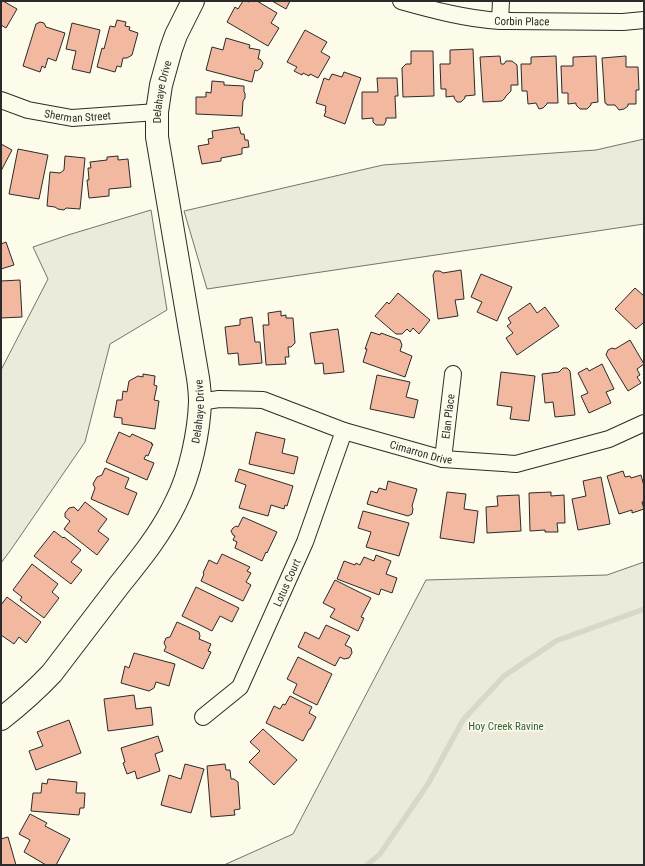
<svg xmlns="http://www.w3.org/2000/svg" width="645" height="866" font-family="'Roboto Condensed',sans-serif">
  <style>
    .green { fill: #ecebdb; stroke: #74746e }
    .lines { fill: none; stroke-linecap: round; stroke-linejoin: round }
    .stream { stroke: #d8d7c9; stroke-width: 5.5 }
    .building { fill: #f2b8a0; stroke: #2b2b2b }
    .street-casing { stroke: #2b2b2b; stroke-width: 18 }
    .secondary-casing { stroke: #2b2b2b; stroke-width: 24 }
    .street { stroke: #fdfbea; stroke-width: 16 }
    .secondary { stroke: #fdfbea; stroke-width: 22 }
    .labels { text-anchor: middle; dominant-baseline: central; stroke-width: 3; stroke-linejoin: round; paint-order: stroke }
    .street-label { font-size: 11px; fill: #2b2b2b; stroke: #fdfbea }
    .park-label { font-size: 11px; fill: #34623c; stroke: #fdfbea }
  </style>
  <rect width="100%" height="100%" fill="#fdfbea"/>
  <!-- green -->
  <path class="green" d="M644,139V224L207,289L184,211L383,165L596,150Z
    M151,210L167,310L110,344L85,442L10,551L1,563V370L48,279L33,247L68,235Z
    M644,562V865H224L293,834L426,580L607,575Z"/>
  <g class="lines">
    <!-- stream -->
    <path class="stream" d="M367,865L380,854L428,784L463,720L504,676L556,641L644,609"/>
  </g>
  <!-- building -->
  <path class="building" d="M1,1H3L17,9L6,28L1,25Z
    M243,1H246L249,2V1H257L277,13L271,23L279,28L268,46L227,22L235,7L238,9Z
    M272,1H290L286,9Z
    M117,20L126,22L125,26L130,27L129,30L138,33L132,55L127,58H123L121,67L117,66L115,72L97,67L102,48L104,49L110,26L115,27Z
    M40,22L44,23L46,27L65,33L56,61L48,58L45,68L42,66L40,72L23,66L36,24Z
    M72,23L100,30L90,73L72,69L76,51L66,49Z
    M305,30L327,42L321,52L330,57L318,78L310,74L309,76L303,73L302,75L294,71L297,67L287,62Z
    M226,38L250,45L249,48L260,50L258,59H260L263,63L261,68L257,71L255,70L252,82L206,70L212,47L223,50Z
    M473,49L475,95L465,96V98L461,102H457L454,98V96L446,97V89H441L440,64H450V50Z
    M411,51H433L434,96L403,97L402,68L406,64H411Z
    M500,56L501,64H504L506,61H512L517,65L518,85H511V91L506,96L505,98L502,101L483,102L480,57Z
    M556,56L558,103H547V104L543,108L539,109L536,103L528,104L527,91H522L521,64H531V57Z
    M596,56L598,102L591,103V105L587,109H580L576,105V103L568,104V93H562L561,66H573V57Z
    M626,56V67H638L639,90H636V104H628V106L624,109L619,110L615,105H607L606,103H605L602,58Z
    M344,72L361,78L345,124L324,116L326,111H325L326,106L316,103L324,78L329,80L332,74L342,77Z
    M377,78H397L398,96H395L396,118H386V121L384,125H376L373,122V118L362,119V92H378Z
    M212,81L224,82V85L244,86V92L245,93V98L243,101L242,116L196,114V97H206V92L211,93Z
    M239,127L241,134H244L245,140H248L249,147L242,148V154L221,158V161L202,164L198,146L209,144L208,139L213,138L212,131Z
    M1,144L12,150L1,171Z
    M18,149L48,155L39,199L9,194Z
    M65,156L85,158L80,209L66,208L64,210L58,209L55,207L47,206L50,172L60,173L64,170Z
    M118,156V160L128,159L131,187L109,189V196L89,198L87,180H89L88,168H91L90,162L107,160V157Z
    M6,242L14,265L1,269V244Z
    M461,270L464,299L455,300L458,316L438,319L433,275L435,271H440L443,273Z
    M481,274L512,287L497,321L477,312L482,302L471,297Z
    M20,280L22,317L1,318V281Z
    M635,288L644,296V324L643,323L636,329L615,309Z
    M398,293L430,320L419,334L413,328L410,332L407,329L402,334H396L375,316L387,302L389,304Z
    M530,303L537,313L545,307L559,326L517,355L506,338L513,333L507,326L511,323L508,318Z
    M281,311V316L286,315V318H293L295,343L291,347H288L289,357H285L286,364L266,365L263,325H269L268,313Z
    M252,317L255,342H260L262,363L239,365L238,353L228,354L225,327L240,325V319Z
    M338,329L344,372L324,374L323,363L315,364L310,333Z
    M371,332L380,335L381,333L400,340L402,345L400,351L412,356L405,377L363,362L367,349H365Z
    M630,340L644,364L637,369L640,375L637,377L641,383L628,391L606,355L608,350L612,348L615,349Z
    M602,364L614,389L606,392L611,403L589,413L581,396L588,393L578,373L587,368L589,371Z
    M563,368H567L570,371L575,415L555,417L553,402L545,403L542,374L559,372Z
    M501,372L535,376L529,421L510,419L512,407L497,405Z
    M143,374L155,376L154,385L157,386L154,400L159,401L155,429L122,424V418L114,417L117,400H122L123,391L127,392L129,381L138,376L143,377Z
    M377,375L410,382L406,397L418,400L414,418L370,409Z
    M119,432L130,437L132,434L152,443L151,444H153L148,456L146,455L144,459L154,463L147,480L106,462Z
    M256,432L285,439L282,453L298,457L294,474L249,464Z
    M105,468L129,478L125,488L137,493L128,515L91,499L95,488L93,484L97,477L102,475Z
    M239,469L293,486L287,506L285,505L284,509L271,505L268,516L239,508L246,485L235,481Z
    M623,471L625,477L630,476L631,478L641,475L644,486V501L642,502L644,509L632,513V510L619,514L607,476Z
    M601,477L610,524L578,530L572,499L586,496L583,481Z
    M388,481L417,489L412,506L413,509L412,514L408,516L367,504L371,491L377,493L379,488L386,490Z
    M447,492L466,494L464,509L478,511L474,543L440,538Z
    M551,492V496L564,495L565,523H557L558,532H545V530L530,531L529,493Z
    M519,495L521,531L487,533L486,507L498,506L497,496Z
    M85,502L107,519L98,531L109,539L97,555L64,529L70,521L65,517V513L69,508L74,507L78,511Z
    M363,511L409,523L399,556L366,547L371,532L358,528Z
    M243,517L277,532L267,553L266,552L262,561L235,548L237,542L233,540L235,536L233,535L231,531L233,528L236,526L238,527Z
    M54,531L63,538L64,537L81,550L71,562L82,570L71,584L34,556Z
    M222,554L250,567L247,571L251,573L246,582L251,585L243,601L201,581L204,574L203,573L209,560L217,564Z
    M376,555L391,561L386,574L397,578L392,593L381,589L379,595L337,579L344,561L355,565L356,563L360,565L364,557L374,561Z
    M32,564L58,584L52,592L59,598L44,618L20,600L22,597L13,590Z
    M335,580L371,598L361,617L364,618L358,631L330,617L335,609L323,603Z
    M196,587L239,608L232,622L220,616L212,631L182,616Z
    M7,597L41,622L26,643L19,637L14,644L1,635V605Z
    M177,622L199,632L200,636L199,639L211,644L208,651L211,652L203,669L164,651L166,647L164,643L166,638L170,637Z
    M326,625L350,636L345,645L351,648L352,653L349,658L344,659L340,657L335,666L298,647L305,632L319,639Z
    M134,653L175,664L169,686L156,682L154,688L149,691L121,683L125,666L129,668Z
    M298,657L332,674L317,705L293,693L297,684L287,679Z
    M134,695L136,709L151,707L153,725L108,731L104,699Z
    M290,696L312,707L309,713L316,717L310,729H309L303,741L266,723L274,706L280,709L283,704L285,705Z
    M69,720L81,753L36,770L29,751L43,746L37,732Z
    M263,729L297,760L274,785L249,762L260,751L250,742Z
    M158,736L163,751L155,754L160,771L137,779L135,771L127,774L123,763L125,762L121,748Z
    M185,764L204,769L191,813L161,805L169,775L181,779Z
    M225,764L226,770H230L231,779H234L238,782L240,809L234,810L235,815L211,817L207,766Z
    M48,779L77,782L76,793H85L84,808H80L79,815L31,811L33,793H41L42,783L47,784Z
    M30,814L47,823L45,826L70,839L56,865H46L24,852L30,840L19,834Z
    M8,837L16,865H1V839Z"/>
  <g class="lines">
    <defs>
      <g id="street">
        <path id="s1" d="M401,1C433,10 467,19 500,21L623,22L644,20"/>
        <path d="M500,21L501,1"/>
        <path id="s2" d="M1,100L28,110L72,118L157,112"/>
        <path id="s3" d="M200,402L219,399L263,400L344,431L443,459L516,464L609,439L644,423"/>
        <path id="s4" d="M443,459L453,374"/>
        <path id="s5" d="M203,717L240,687L305,542L344,431"/>
      </g>
      <g id="secondary">
        <path id="s6" d="M1,719C19,705 36,690 52,673C75,643 97,614 120,584C141,558 162,532 176,502C190,475 199,432 200,402C200,394 199,385 198,378L157,137V112L161,85L171,49L176,35L193,1"/>
      </g>
    </defs>
    <!-- street casing -->
    <use href="#street" class="street-casing"/>
    <!-- secondary casing -->
    <use href="#secondary" class="secondary-casing"/>
    <!-- street -->
    <use href="#street" class="street"/>
    <!-- secondary -->
    <use href="#secondary" class="secondary"/>
  </g>
  <g class="labels">
    <!-- street labels -->
    <g class="street-label">
      <text stroke="none"><textPath href="#s1" startOffset="123">Corbin Place</textPath></text>
      <text stroke="none"><textPath href="#s6" startOffset="698">Delahaye Drive</textPath></text>
      <text stroke="none"><textPath href="#s2" startOffset="79">Sherman Street</textPath></text>
      <text stroke="none"><textPath href="#s6" startOffset="374">Delahaye Drive</textPath></text>
      <text stroke="none"><textPath href="#s4" startOffset="43">Elan Place</textPath></text>
      <text stroke="none"><textPath href="#s3" startOffset="230">Cimarron Drive</textPath></text>
      <text stroke="none"><textPath href="#s5" startOffset="162">Lotus Court</textPath></text>
    </g>
    <!-- park labels -->
    <g class="park-label">
      <text x="506" y="726">Hoy Creek Ravine</text>
    </g>
  </g>
  <!-- border -->
  <rect width="645" height="866" fill="none" stroke="#2b2b2b" stroke-width="4"/>
</svg>
